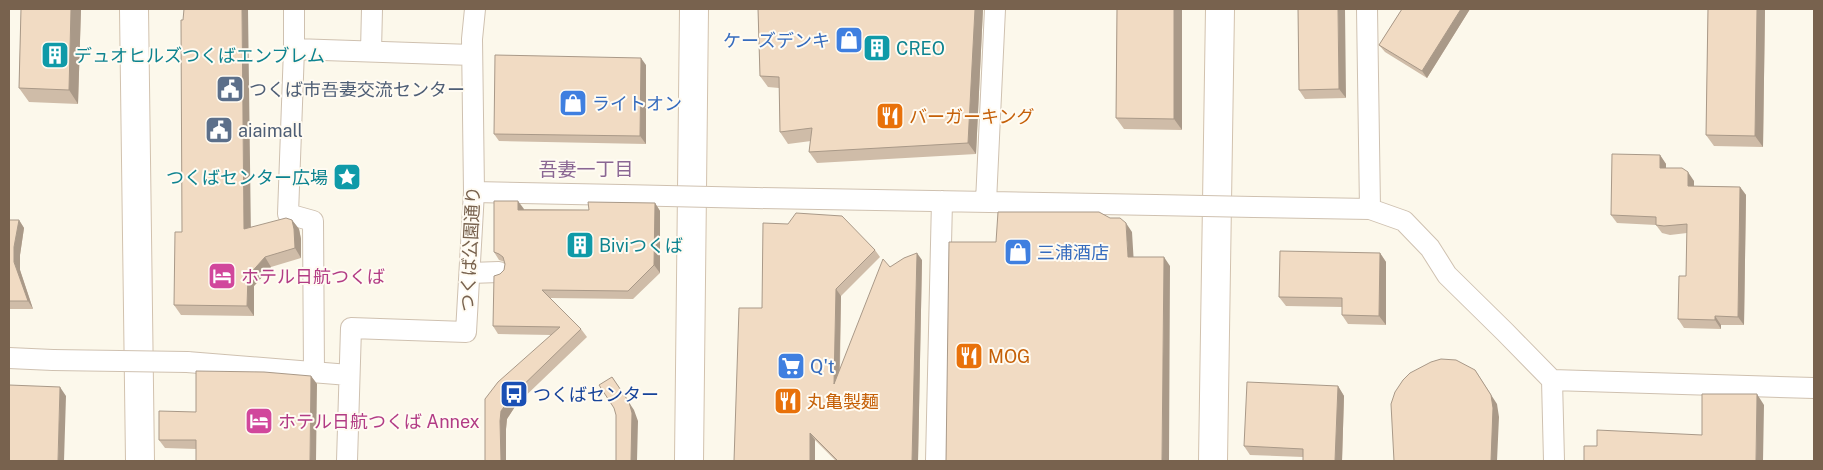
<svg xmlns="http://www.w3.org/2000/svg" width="1823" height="470" font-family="'Public Sans','Noto Sans JP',sans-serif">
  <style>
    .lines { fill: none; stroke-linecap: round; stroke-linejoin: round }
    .street-casing { stroke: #cfc1b0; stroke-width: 22 }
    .secondary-casing { stroke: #d2c2ae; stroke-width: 30 }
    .street { stroke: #fff; stroke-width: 20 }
    .secondary { stroke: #fff; stroke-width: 28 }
    .street-bridge-casing { stroke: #cfc1b0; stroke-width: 22; stroke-linecap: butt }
    .street-bridge { stroke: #fff; stroke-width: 20 }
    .wall { fill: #cfbca8 }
    .shaded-wall { fill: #a99988 }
    .building { fill: #f1dbc3; stroke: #a99988 }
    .labels { text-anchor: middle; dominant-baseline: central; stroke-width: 4; stroke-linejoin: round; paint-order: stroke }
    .shop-label { font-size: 18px; fill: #366cbe; stroke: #fffbf2; text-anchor: start }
    .culture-label { font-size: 18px; fill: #0d838f; stroke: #fffbf2; text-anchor: start }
    .service-label { font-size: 18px; fill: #4e5e75; stroke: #fffbf2; text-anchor: start }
    .food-label { font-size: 18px; fill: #c56008; stroke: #fffbf2; text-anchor: start }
    .street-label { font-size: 18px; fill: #78624e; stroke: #fffbf2 }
    .hotel-label { font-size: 18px; fill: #b23c85; stroke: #fffbf2; text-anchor: start }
    .transit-label { font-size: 18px; fill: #164399; stroke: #fffbf2; text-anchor: start }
    .neighbourhood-label { font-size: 19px; fill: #8a6693; stroke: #fffbf2 }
  </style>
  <rect width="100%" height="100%" fill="#fcf8eb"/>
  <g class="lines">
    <defs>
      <path id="street" d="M294,9V49L472,55
        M1367,9L1370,209L1404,221L1430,248L1447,275L1505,332L1552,380L1554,461
        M294,49L288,214L313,221L314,372
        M371,51L372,9
        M474,192L622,195
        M756,198L1155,205
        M986,202L995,9
        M1254,207L1370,209
        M470,273L499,272
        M9,358L53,360
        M187,362L349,375
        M1552,380L1814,388
        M347,461L351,328L466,332L474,192L472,39L475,9
        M936,461L942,201"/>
      <path id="secondary" d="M134,9L140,461
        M689,461L694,9
        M1213,461L1220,9"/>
    </defs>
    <!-- street casing -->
    <use href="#street" class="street-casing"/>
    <!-- secondary casing -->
    <use href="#secondary" class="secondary-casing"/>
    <!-- street -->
    <use href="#street" class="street"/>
    <!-- secondary -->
    <use href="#secondary" class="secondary"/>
    <defs>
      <path id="street-bridge" d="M622,195L756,198
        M1155,205L1254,207
        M53,360L187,362"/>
    </defs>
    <!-- street-bridge casing -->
    <use href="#street-bridge" class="street-bridge-casing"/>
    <!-- street-bridge -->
    <use href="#street-bridge" class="street-bridge"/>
  </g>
  <!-- wall -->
  <path class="wall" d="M21,9H81L78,104L29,102L19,88Z
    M758,9H983L976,154L817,163L809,152L811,141L788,144L780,132L779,88L768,87L760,76Z
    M1117,9L1182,130L1124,129L1116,118Z
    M1298,9L1346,98L1305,99L1299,90Z
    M1402,9H1470L1427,78L1385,52L1379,45Z
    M1708,9H1765L1763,147L1714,146L1706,135Z
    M183,20L251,228L292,220L299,229L301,239V258L271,267L254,286V316L181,315L174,305L182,232Z
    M646,65V144L499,141L494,134Z
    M1660,155L1666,164V168L1694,181V186L1740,187L1746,195L1744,325H1721V329L1684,328L1678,319L1686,276L1687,233L1670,235L1662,233L1656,225L1617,223L1611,215Z
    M655,203L660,211V273L633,299L550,298L581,329L587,337L516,405L507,419L506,429V461H485V399L551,335L498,334L493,326L500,274L504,270L505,264V262L499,260L494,252L524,209L589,210Z
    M9,220H19L24,228L20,255V270L33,309H9Z
    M875,250L880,257L841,296L840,370L890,267L922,260L918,461H836L815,440V461L762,308Z
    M1380,253L1386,262V325L1348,324L1342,315V307L1286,306L1279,297Z
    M311,376L317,384L196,449L165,448L159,440L196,412Z
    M1338,386L1344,396L1342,461H1303V457L1250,455L1244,446Z"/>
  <!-- shaded-wall -->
  <path class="shaded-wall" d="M71,9H81L78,104L69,90Z
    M242,9H248L251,239L244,229Z
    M975,9H983L976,154L968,143Z
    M1174,9H1182V130L1174,119Z
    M1338,9H1345L1346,98L1339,89Z
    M1461,9H1470L1427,78L1422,71Z
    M1757,9H1765L1763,147L1755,136Z
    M641,58L646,65V144L640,136Z
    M1660,155L1666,164V176L1660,168Z
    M1688,172L1694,181V194L1688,186Z
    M1740,187L1746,195L1744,325L1738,317Z
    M518,201L524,209L523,218L518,210Z
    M655,203L660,211V273L654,265Z
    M19,220L24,228L20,255V270L33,309L28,301L14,262V247Z
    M292,220L299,229L301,239V258L295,248Z
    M1126,223L1132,232L1134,265L1128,257Z
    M917,253L922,260L918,461H912Z
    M1380,253L1386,262V325L1379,316Z
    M265,257L271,267L254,286V316L247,306L248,276Z
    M1164,257L1170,266L1169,461H1162Z
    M836,289L841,296L839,391L834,384Z
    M1715,316L1721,325V329L1715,320Z
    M1475,370L1497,404L1499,417L1497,461H1491Z
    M311,376L317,384L316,461H310Z
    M612,377L634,410L638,421L637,461H631Z
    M1338,386L1344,396L1342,461H1335Z
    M60,387L66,396L64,461H58Z
    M1757,394L1764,405L1763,461H1756Z
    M511,397L516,405L507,419L506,429V461H501L500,421L501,411Z
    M810,433L815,440V461H810Z"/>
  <!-- building -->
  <path class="building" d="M21,9H71L69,90L19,88Z
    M184,9H242L244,229L286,218L292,220L294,229L295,248L265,257L248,276L247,306L174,305L175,232H182L181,20H183Z
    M758,9H975L968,143L809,152L812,128L780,132L779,77L760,76Z
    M1117,9H1174V119L1116,118Z
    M1298,9H1338L1339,89L1299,90Z
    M1402,9H1461L1422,71L1379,45Z
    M1708,9H1757L1755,136L1706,135Z
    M495,55L641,58L640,136L494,134Z
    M1612,154L1660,155V168H1682L1688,172V186L1740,187L1738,317L1715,316V320L1678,319L1679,276H1686L1687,224L1664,226L1656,225V217L1611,215Z
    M494,201H518V210H589L588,202L655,203L654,265L628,291L542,290L581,329L511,397L501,411L500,421L501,461H485V399L498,382L560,327L493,326L494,276L500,274L504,270L505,264L503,257L499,254L494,252Z
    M998,212H1099L1110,218H1120L1126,223L1128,257H1164L1162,461H946L949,242H996Z
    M796,213L842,216L875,250L836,289L834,384L883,259L890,267L904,258L917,253L912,461H838L810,433V461H734L739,308H762L763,223L788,224Z
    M9,220H19L14,247V262L28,301H9Z
    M1280,251L1380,253L1379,316L1342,315V298L1279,297Z
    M1441,359L1456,360L1475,370L1491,395L1493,408L1491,461H1394L1391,404L1395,392L1403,380L1410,373L1431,362Z
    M196,371L264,372L311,376L310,461H196V440H159V411L196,412Z
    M612,377L629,402L632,413L631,461H616V415L614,408L599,385Z
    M1247,382L1338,386L1335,461H1303V449L1244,446Z
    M9,385L60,387L58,461H9Z
    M1702,394H1757L1756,461H1584V446H1597V430L1702,435Z"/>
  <!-- icons -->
  <defs>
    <symbol id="shop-square" viewBox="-11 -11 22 22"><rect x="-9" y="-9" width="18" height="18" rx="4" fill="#3f7fe0" stroke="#fffbf2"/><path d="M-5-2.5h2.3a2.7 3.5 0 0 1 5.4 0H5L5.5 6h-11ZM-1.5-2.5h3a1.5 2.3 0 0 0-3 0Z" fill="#fff"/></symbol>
    <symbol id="building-square" viewBox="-11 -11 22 22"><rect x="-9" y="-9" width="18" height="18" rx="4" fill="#0f9aa8" stroke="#fffbf2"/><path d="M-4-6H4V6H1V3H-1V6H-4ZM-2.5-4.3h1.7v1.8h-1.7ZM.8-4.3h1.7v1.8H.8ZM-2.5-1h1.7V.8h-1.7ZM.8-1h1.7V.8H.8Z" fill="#fff"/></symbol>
    <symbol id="civic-square" viewBox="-11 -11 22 22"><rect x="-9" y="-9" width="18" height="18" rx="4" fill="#5c6f8a" stroke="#fffbf2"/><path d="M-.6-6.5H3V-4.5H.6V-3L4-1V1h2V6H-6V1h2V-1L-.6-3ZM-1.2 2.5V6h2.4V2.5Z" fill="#fff"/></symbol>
    <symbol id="restaurant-square" viewBox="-11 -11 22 22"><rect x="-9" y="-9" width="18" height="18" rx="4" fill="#e8710a" stroke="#fffbf2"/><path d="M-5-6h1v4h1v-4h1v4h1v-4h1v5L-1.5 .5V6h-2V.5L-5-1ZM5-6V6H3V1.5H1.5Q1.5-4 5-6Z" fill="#fff"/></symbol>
    <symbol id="sight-square" viewBox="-11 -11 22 22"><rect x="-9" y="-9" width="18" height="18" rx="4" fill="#0f9aa8" stroke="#fffbf2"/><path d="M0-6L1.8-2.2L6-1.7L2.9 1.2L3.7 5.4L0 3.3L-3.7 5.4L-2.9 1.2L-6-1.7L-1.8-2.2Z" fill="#fff"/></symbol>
    <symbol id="hotel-square" viewBox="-11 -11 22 22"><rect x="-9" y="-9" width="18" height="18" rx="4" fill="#d1479c" stroke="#fffbf2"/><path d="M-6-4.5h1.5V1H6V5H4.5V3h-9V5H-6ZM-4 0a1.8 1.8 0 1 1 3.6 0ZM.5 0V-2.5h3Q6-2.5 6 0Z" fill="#fff"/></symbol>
    <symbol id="supermarket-square" viewBox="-11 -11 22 22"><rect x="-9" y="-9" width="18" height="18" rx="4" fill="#3f7fe0" stroke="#fffbf2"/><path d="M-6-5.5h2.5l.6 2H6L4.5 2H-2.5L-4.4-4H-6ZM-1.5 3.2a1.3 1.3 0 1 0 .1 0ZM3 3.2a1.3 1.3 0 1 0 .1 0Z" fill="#fff"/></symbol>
    <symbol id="bus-square" viewBox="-11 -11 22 22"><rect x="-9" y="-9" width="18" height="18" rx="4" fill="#1a4fb4" stroke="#fffbf2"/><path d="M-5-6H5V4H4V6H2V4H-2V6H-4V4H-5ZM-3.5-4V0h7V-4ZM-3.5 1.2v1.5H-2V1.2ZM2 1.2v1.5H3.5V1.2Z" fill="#fff"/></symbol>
  </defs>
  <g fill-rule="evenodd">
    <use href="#shop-square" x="833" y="24" width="32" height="32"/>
    <use href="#building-square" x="861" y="32" width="32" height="32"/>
    <use href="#building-square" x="39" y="39" width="32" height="32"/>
    <use href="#civic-square" x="214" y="73" width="32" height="32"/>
    <use href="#shop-square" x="557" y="87" width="32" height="32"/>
    <use href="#restaurant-square" x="874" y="100" width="32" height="32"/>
    <use href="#civic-square" x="203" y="114" width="32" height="32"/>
    <use href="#sight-square" x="331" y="161" width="32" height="32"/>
    <use href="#building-square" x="564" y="229" width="32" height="32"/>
    <use href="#shop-square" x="1002" y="236" width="32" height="32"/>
    <use href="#hotel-square" x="206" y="260" width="32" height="32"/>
    <use href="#restaurant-square" x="953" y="340" width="32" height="32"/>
    <use href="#supermarket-square" x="775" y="350" width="32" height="32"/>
    <use href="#bus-square" x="498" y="378" width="32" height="32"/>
    <use href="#restaurant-square" x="772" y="385" width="32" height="32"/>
    <use href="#hotel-square" x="243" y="405" width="32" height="32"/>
  </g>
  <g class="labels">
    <!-- shop labels -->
    <g class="shop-label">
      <text x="830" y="40" text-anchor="end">ケーズデンキ</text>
      <text x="592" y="103">ライトオン</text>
      <text x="1037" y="252">三浦酒店</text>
      <text x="810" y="366">Q't</text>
    </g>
    <!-- culture labels -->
    <g class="culture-label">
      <text x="896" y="48">CREO</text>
      <text x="74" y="55">デュオヒルズつくばエンブレム</text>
      <text x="328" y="177" text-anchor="end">つくばセンター広場</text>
      <text x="599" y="245">Biviつくば</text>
    </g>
    <!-- service labels -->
    <g class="service-label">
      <text x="249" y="89">つくば市吾妻交流センター</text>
      <text x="238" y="130">aiaimall</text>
    </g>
    <!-- food labels -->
    <g class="food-label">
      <text x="909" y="116">バーガーキング</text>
      <text x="988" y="356">MOG</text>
      <text x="807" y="401">丸亀製麺</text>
    </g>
    <!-- street labels -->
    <g class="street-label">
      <text transform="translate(470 249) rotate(-87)">つくば公園通り</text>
    </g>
    <!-- hotel labels -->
    <g class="hotel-label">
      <text x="241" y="276">ホテル日航つくば</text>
      <text x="278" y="421">ホテル日航つくば Annex</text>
    </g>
    <!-- transit labels -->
    <g class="transit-label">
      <text x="533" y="394">つくばセンター</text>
    </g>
    <!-- neighbourhood labels -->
    <g class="neighbourhood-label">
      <text x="586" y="169">吾妻一丁目</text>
    </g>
  </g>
  <!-- border -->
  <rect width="1823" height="470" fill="none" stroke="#78624e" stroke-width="20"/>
</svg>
